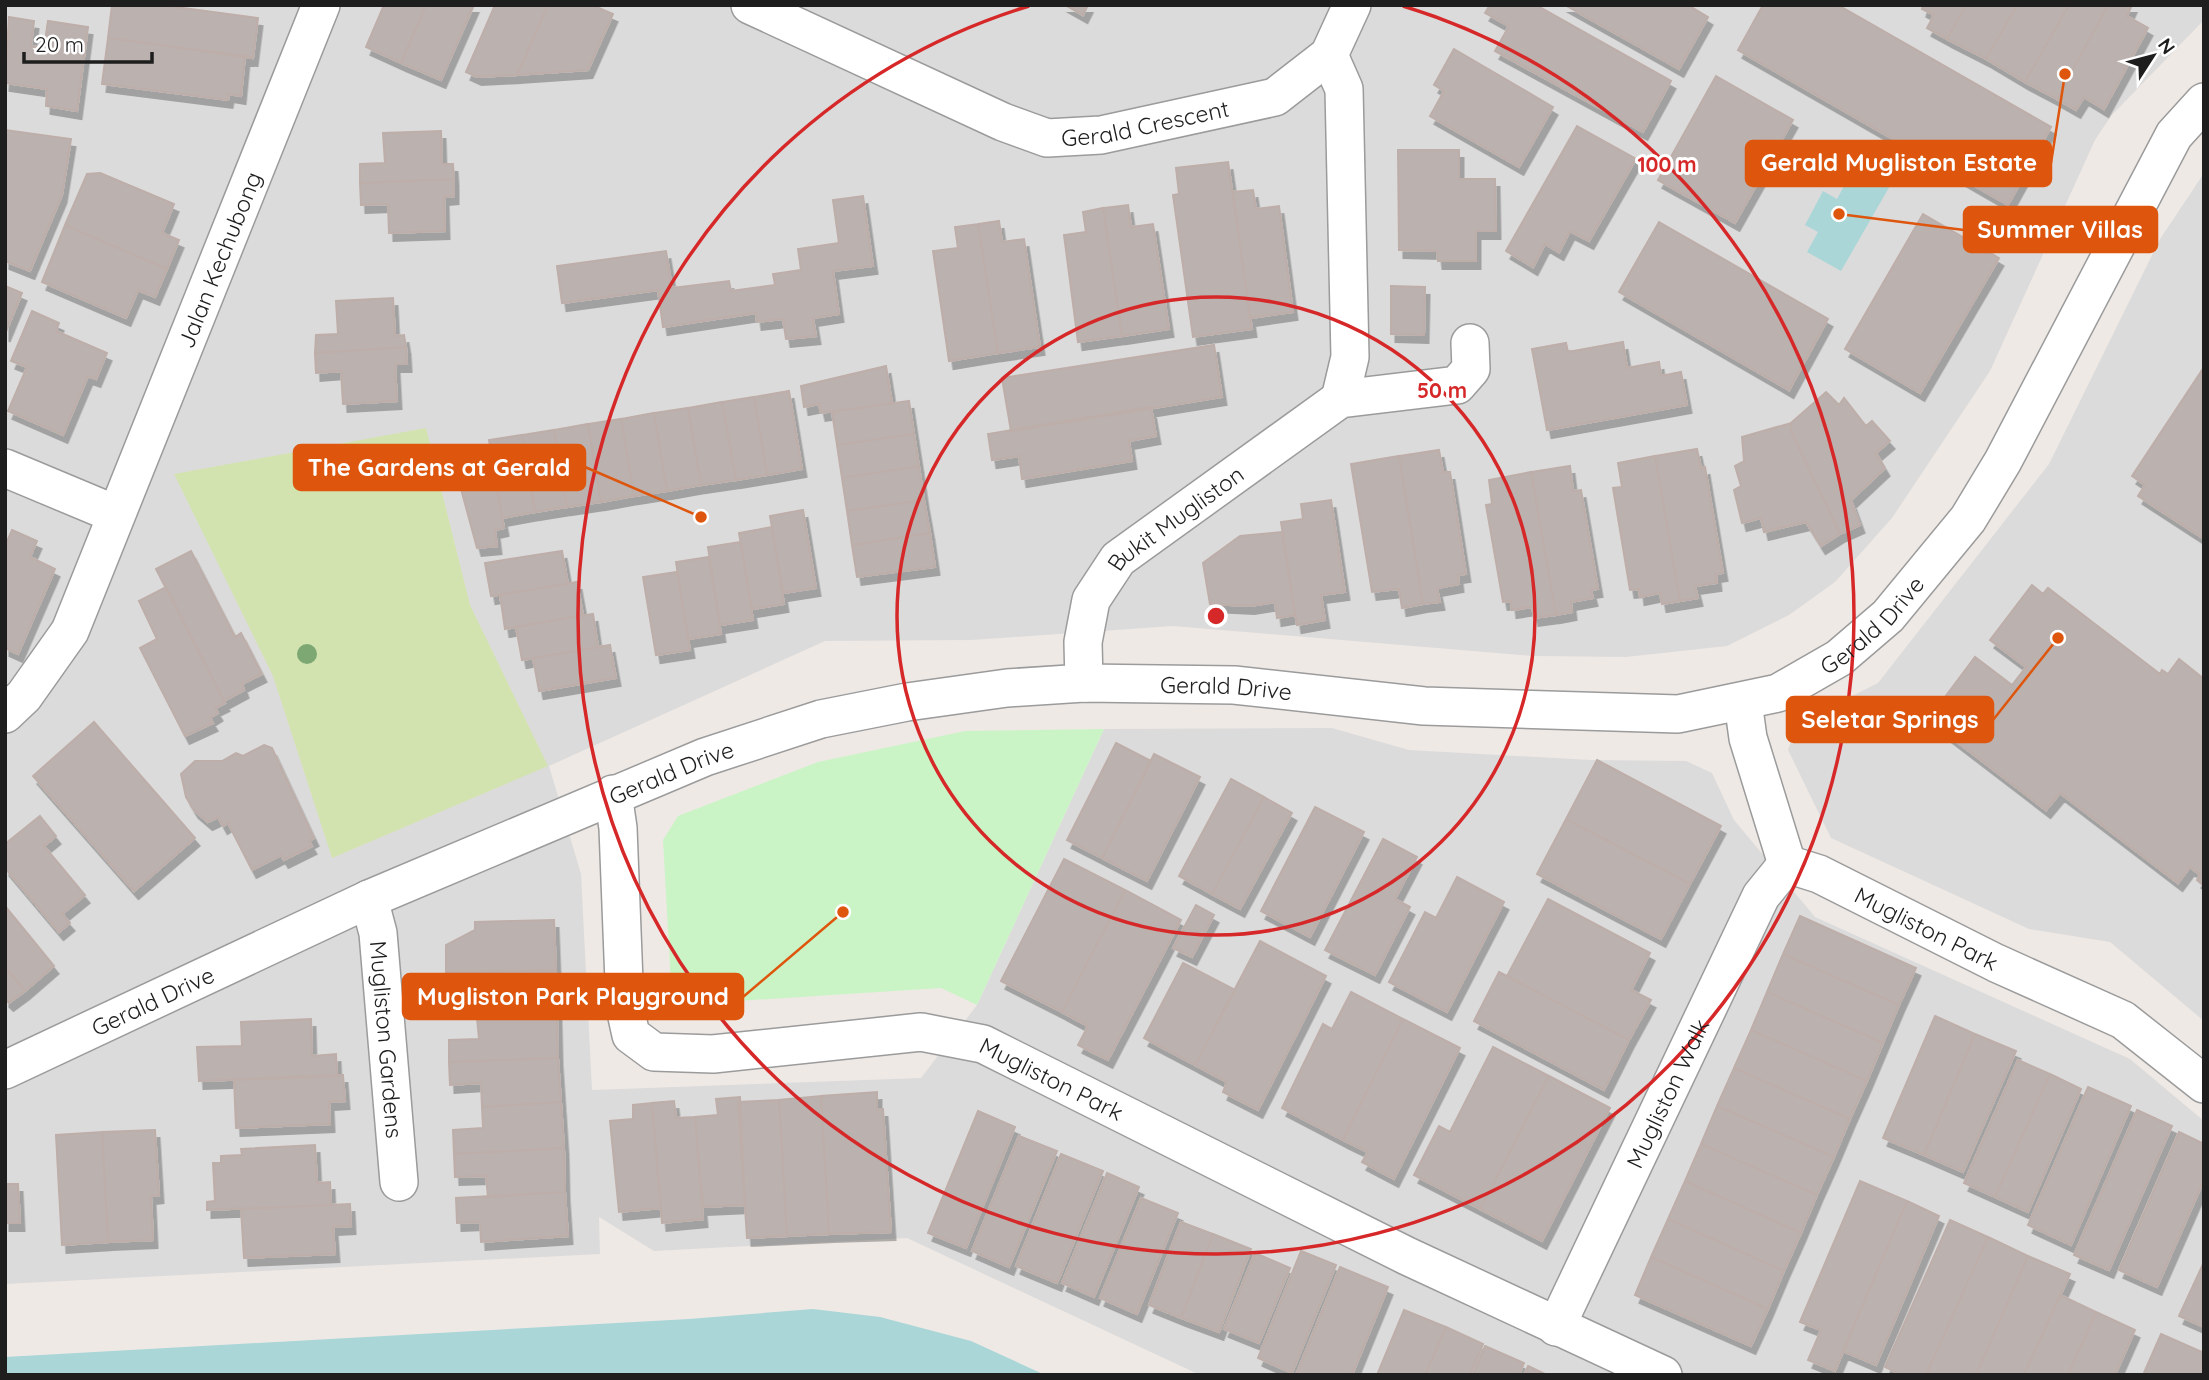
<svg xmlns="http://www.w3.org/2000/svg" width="2209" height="1380" font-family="Quicksand,sans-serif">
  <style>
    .residential { fill: #dcdbdb }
    .grass { fill: #d3e3b0 }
    .park { fill: #cbf4c6 }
    .water { fill: #aad6d7 }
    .building { fill: #bbb1ae; stroke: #beaea9; stroke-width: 2; filter: url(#shadow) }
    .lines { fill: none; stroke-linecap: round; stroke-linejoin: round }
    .street-casing { stroke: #9b9b9b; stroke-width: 40 }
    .street { stroke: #fff; stroke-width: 37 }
    .tree { fill: #7da873 }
    .ring { fill: none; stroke: #d62828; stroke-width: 3.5 }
    .labels { text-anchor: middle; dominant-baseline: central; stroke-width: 6; stroke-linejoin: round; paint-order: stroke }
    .street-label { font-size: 23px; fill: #1e1e1e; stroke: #fff }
    .centre { fill: #d62828; stroke: #fff; stroke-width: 3.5 }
    .ring-label { font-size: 21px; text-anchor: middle; font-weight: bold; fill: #d62828; stroke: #fff; stroke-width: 6; stroke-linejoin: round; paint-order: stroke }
    .leader { fill: none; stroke: #de560d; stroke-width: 2.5 }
    .callout-dot { fill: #de560d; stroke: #fff; stroke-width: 2.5 }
    .callout { fill: #de560d; stroke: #de560d; stroke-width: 2.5 }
    .callout-label { font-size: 24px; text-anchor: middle; font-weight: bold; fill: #fff }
  </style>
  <defs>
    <filter id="shadow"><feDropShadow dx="4.5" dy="8" stdDeviation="0" flood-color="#0004"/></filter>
  </defs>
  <rect width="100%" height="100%" fill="#eee9e5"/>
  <!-- residential -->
  <path class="residential" d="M5,5H2204V20L2111,116L2095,140L1990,371L1892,518L1835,582L1789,615L1727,646L1626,657L1533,656L1173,626L972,640L825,641L549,766L581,874L592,1090L921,1078L977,1005L1104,729L1332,728L1409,750L1592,760L1686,761L1712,773L1734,820L1815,917L2130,1059L2204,1121V1375H1200L907,1238L654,1251L599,1217L600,1254L5,1284Z
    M2204,173V1021L2110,942L2029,929L1831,838L1788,750L1797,724L1878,683L2049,464L2160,239Z"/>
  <!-- grass -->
  <path class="grass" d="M426,428L470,605L548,766L332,858L273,676L174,474Z"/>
  <!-- park -->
  <path class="park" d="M1104,729L977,1005L941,988L690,1004L671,985L663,840L678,816L818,762L965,731Z"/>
  <!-- water -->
  <path class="water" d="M1856,164L1891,184L1841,271L1807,252L1818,232L1805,225L1823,191L1837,199Z
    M813,1309L880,1317L971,1341L1045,1375H5V1357L689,1319Z"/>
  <!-- building -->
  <path class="building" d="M112,5H161L258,18L253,58L108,38Z
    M384,5H426L401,63L366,47Z
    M426,5H474L441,80L401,63Z
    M495,5H548L517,75L477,77L466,72Z
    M548,5H592L613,14L588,70L517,75Z
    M1065,5H1088L1083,15Z
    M1490,5H1536L1671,81L1643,132L1495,51L1509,26L1485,13Z
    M1565,5H1688L1708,17L1679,69Z
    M1763,5H1838L2051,127L2008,205L1738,50Z
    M1923,5H1966L1947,39L1927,28L1934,15L1922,9Z
    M1966,5H2017L1986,59L1947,39Z
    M2017,5H2069L2025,82L1986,59Z
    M2069,5H2108L2057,99L2025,82Z
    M2108,5H2132L2127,16L2148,28L2104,109L2084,97L2076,110L2057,99Z
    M9,17L34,21L31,46L44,48L48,21L88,27L77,111L46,106L47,89L5,83Z
    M108,38L245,56L241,96L229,94L228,100L102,84Z
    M1454,49L1553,107L1519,167L1430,116L1444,91L1434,85Z
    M1716,76L1793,120L1735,223L1658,180Z
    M1577,126L1636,159L1589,241L1570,231L1559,252L1545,244L1533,267L1506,251Z
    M5,130L71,139L62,195L30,271L5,261Z
    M441,131L442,164H453L454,179L360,183V164L385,163L383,133Z
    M1398,150H1459V179H1495L1496,231H1476V261H1438L1437,251L1399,250Z
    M1228,162L1252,329L1193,337L1173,195L1179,194L1176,168Z
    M100,173L174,204L162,233L179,240L167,269L65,225L87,174Z
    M454,179V196L444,197L445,231L389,233L388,204L361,205L360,183Z
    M1253,190L1256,209L1279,206L1293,312L1250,318L1233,192Z
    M863,196L873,266L833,271L839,314L813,318L816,336L786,339L783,319L757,322L756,313L663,327L658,290L562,303L557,266L666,251L672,288L729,281L731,291L775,285L773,274L801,270L798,249L839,243L833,200Z
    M1128,205L1131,227L1153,224L1169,329L1122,336L1103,208Z
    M1103,208L1122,336L1078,342L1064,235L1086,232L1083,212Z
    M1923,214L1999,258L1920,393L1845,349Z
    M999,221L1002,242L1024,239L1040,347L998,353L978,224Z
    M1659,222L1828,319L1789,390L1619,292Z
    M978,224L998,353L949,361L933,251L958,248L955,227Z
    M65,225L167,269L155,297L138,290L126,318L42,282Z
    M5,286L22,293L5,334Z
    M1391,286L1425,287L1424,335L1391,334Z
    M393,298L395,336L404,335L406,347L315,353L316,335L338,334L336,301Z
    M32,311L59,323L56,331L107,353L96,379L88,376L63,435L8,411L27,367L11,361Z
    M1623,342L1627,368L1659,362L1661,376L1681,372L1687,405L1547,430L1532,349L1566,343L1568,352Z
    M1214,345L1222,397L1011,431L1002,378Z
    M406,347L407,364H395L397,401L343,404L341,371L316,373L315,353Z
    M886,366L892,403L821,413L819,404L804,407L801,386Z
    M2204,367V539L2138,496L2145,485L2132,476Z
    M789,391L802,469L767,475L754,397Z
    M1826,392L1839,405L1844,398L1866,426L1872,421L1890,441L1876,453L1885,468L1851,500L1860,525L1840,534L1791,431V423Z
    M754,397L767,475L736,480L722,402Z
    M909,401L914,434L837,445L832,412Z
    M722,402L736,480L701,485L688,408Z
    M1151,407L1156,436L1129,441L1132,461L1022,479L1019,456L992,460L988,434Z
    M688,408L701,485L667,491L654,413Z
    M654,413L667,491L634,496L621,419Z
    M621,419L634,496L601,502L588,424Z
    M1791,423V431L1840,534L1821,546L1806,522L1764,532L1761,518L1742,523L1734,490L1741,486L1735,466L1744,461L1742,437Z
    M588,424L601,502L567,507L554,430Z
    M554,430L567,507L535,512L522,435Z
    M914,434L919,466L842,478L837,445Z
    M522,435L535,512L502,518L489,440Z
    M1697,449L1701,468L1705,467L1723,573L1716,574L1717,583L1695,586L1698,598L1680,601L1655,456Z
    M1439,450L1443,472H1450L1466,574L1458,575L1459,584L1437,588L1440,602L1423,604L1399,456Z
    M1399,456L1423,604L1402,608L1399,589L1372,592L1351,464Z
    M1655,456L1680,601L1662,604L1660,593L1640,597L1639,589L1630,590L1613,488L1622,487L1618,463Z
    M492,458L504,528L495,530L497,546L477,548L454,463Z
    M919,466L924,500L847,511L842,478Z
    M1570,466L1573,491L1581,490L1598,589L1591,590L1593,598L1571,602L1572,612L1556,615L1531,472Z
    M1531,472L1556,615L1534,618L1532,607L1512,610L1511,601L1503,602L1486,505L1492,504L1489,480Z
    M924,500L930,533L852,545L847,511Z
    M1331,500L1345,592L1321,595L1325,620L1297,625L1281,522L1303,519L1301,504Z
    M803,510L816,588L783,593L770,516Z
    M772,527L784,604L752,609L739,533Z
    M12,530L37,541L30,557L55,569L18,654L5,648V546Z
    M1282,532L1295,615L1277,618L1275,602L1250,606L1210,604L1203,563L1240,536Z
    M930,533L935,567L857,577L852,545Z
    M741,542L753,620L720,625L708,547Z
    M191,551L235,637L241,633L262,674L242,684L244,690L224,701L156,569Z
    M562,551L568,584L491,596L485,563Z
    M709,557L721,634L688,639L676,562Z
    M677,572L690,650L656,655L643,577Z
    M577,582L583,615L505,629L500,595Z
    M2032,585L2043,594L2048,588L2160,674L2162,670L2168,674L2179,659L2204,679V886L2197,880L2200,875L2190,867L2178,883L2060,793L2046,810L1939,728L1947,718L1936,709L1975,657L2012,685L2026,667L1990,640Z
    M166,587L225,703L215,708L218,713L210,718L213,723L185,736L140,648L157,639L139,601Z
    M593,614L598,647L522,660L516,627Z
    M610,645L616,678L539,691L533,658Z
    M94,722L195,838L134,891L33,776Z
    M1116,743L1151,761L1102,858L1067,840Z
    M264,745L272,748L314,838L309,841L312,846L284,860L281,855L252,870L228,823L223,826L218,817L208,822L194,810L186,797L181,774L195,761H222L236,753L243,756Z
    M1154,754L1200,777L1147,881L1102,858Z
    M1597,760L1721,826L1690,884L1566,819Z
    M1231,779L1264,797L1212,894L1179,876Z
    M1264,797L1292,813L1240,909L1212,894Z
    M1315,807L1364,832L1310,937L1261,911Z
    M40,816L56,836L44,846L85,895L62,914L70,923L59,932L5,868V844Z
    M1566,819L1690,884L1661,939L1537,874Z
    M1383,839L1417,857L1395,899L1410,907L1375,975L1325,950Z
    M1064,859L1125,890L1062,1012L1001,981Z
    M1457,877L1504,902L1447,1012L1389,982L1425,912L1436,918Z
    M1125,890L1181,920L1108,1060L1078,1045L1088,1026L1062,1012Z
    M1548,899L1650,953L1631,990L1651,1000L1629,1040L1507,976Z
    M1196,905L1214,915L1192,957L1173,948Z
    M5,906L54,966L25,991L5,967Z
    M1800,916L1916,968L1899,1005L1783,954Z
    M554,920L556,970L446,973V945L475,930V922Z
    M1260,941L1326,976L1258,1110L1223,1092L1227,1082L1195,1065Z
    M1783,954L1899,1005L1883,1043L1767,992Z
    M1183,963L1235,990L1195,1065L1144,1038Z
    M5,967L25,991L9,1003L5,999Z
    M556,970L557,1016L477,1018L476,994H448L446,973Z
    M1499,972L1629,1040L1604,1090L1474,1021Z
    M1351,992L1403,1019L1343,1140L1282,1108L1323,1024L1332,1029Z
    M1767,992L1883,1043L1867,1081L1751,1030Z
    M557,1016L558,1058L449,1062V1040L479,1039L477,1018Z
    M1935,1016L1975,1034L1924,1155L1883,1138Z
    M311,1019L312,1056L336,1054L337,1076L199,1081L197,1047L242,1046L241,1022Z
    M1403,1019L1460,1048L1394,1179L1362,1162L1368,1152L1343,1140Z
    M1751,1030L1867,1081L1850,1119L1734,1068Z
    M1975,1034L2016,1051L1963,1172L1924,1155Z
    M1493,1047L1549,1076L1480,1209L1414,1175L1439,1126L1450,1132Z
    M558,1058L561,1102L482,1107L481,1083L450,1085L449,1062Z
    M2018,1060L2050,1074L1995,1197L1964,1183Z
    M1734,1068L1850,1119L1834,1157L1717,1106Z
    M2050,1074L2081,1089L2028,1212L1995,1197Z
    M343,1075L345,1101L329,1102L330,1124L236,1128L234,1079Z
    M1549,1076L1610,1108L1542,1241L1480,1209Z
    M2088,1087L2131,1106L2071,1245L2028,1225Z
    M877,1092V1109H883L891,1232L829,1234L821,1096Z
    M821,1096L829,1234L787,1236L779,1100Z
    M740,1097L745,1205L703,1207L695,1117L718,1115L716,1099Z
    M779,1100L787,1236L747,1238L738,1102Z
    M674,1101L676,1118L695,1117L703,1219L662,1223L652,1103Z
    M561,1102L564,1148L454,1154L453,1130L483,1128L482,1107Z
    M652,1103L661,1208L619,1212L610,1121L633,1119V1105Z
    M1717,1106L1834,1157L1817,1195L1701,1144Z
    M2137,1110L2172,1126L2109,1270L2074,1255Z
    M978,1111L1015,1127L966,1248L928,1233Z
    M155,1130L159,1195L151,1196L153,1240L108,1242L102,1132Z
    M102,1132L108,1242L62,1245L56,1135Z
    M2179,1132L2204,1144V1180L2157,1287L2119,1270Z
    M1019,1136L1057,1151L1009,1267L972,1251Z
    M1701,1144L1817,1195L1801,1233L1685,1181Z
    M315,1145L317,1183L330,1182L331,1205L207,1210V1202L215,1201L213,1163H221V1156L242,1155L241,1149Z
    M564,1148L565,1192L488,1197L486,1176L455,1177L454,1154Z
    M1061,1154L1103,1171L1057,1283L1016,1266Z
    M1107,1173L1139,1187L1094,1297L1062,1283Z
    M1685,1181L1801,1233L1784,1271L1668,1219Z
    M1860,1181L1907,1201L1835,1371L1808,1360L1821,1330L1800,1322Z
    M5,1184H18L20,1223H5Z
    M565,1192L568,1236L481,1242L480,1222L457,1223L456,1198Z
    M1141,1198L1178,1213L1137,1314L1100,1298Z
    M1907,1201L1939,1216L1876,1365L1843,1351Z
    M350,1204L351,1226L333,1227L335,1254L244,1258L241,1209Z
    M1668,1219L1784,1271L1768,1309L1651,1257Z
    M1950,1220L1988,1237L1926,1375H1895L1896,1372L1885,1367Z
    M1181,1222L1213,1234L1181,1318L1149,1305Z
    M1213,1234L1251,1249L1219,1332L1181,1318Z
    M1988,1237L2028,1256L1976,1375H1926Z
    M1301,1251L1336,1265L1292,1373L1258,1358Z
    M1255,1253L1290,1268L1259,1343L1224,1329Z
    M2028,1256L2070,1274L2024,1375H1976Z
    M1651,1257L1768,1309L1751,1346L1635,1295Z
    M2204,1262V1327L2179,1316Z
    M1340,1267L1388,1287L1352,1375H1296Z
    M2060,1295L2096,1312L2068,1375H2024Z
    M1404,1310L1446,1327L1425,1375H1377Z
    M2096,1312L2135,1330L2115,1375H2068Z
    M1446,1327L1483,1344L1470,1375H1425Z
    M2161,1334L2204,1353V1375H2143Z
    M1485,1346L1524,1363L1519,1375H1473Z
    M1528,1366L1547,1375H1524Z"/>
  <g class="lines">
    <defs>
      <g id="street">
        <path id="s1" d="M750,5L1003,122L1047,138L1101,135L1275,97L1329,55L1352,5"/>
        <path d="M1329,55L1344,89L1350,357L1340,399"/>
        <path d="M5,468L115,514"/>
        <path id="s2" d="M1084,683L1083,642L1091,600L1118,559L1340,399L1457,385L1471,369L1470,343"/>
        <path d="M1743,702L1748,738L1787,864"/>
        <path id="s3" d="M5,714L24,696L70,631L321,5"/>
        <path id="s4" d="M613,794L618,828L625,1008L631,1035L654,1052L713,1054L921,1032L983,1044L1407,1256L1663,1375"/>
        <path id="s5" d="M1787,864L1819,874L1996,963L2123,1020L2204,1084"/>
        <path id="s6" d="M369,899L378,933L399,1182"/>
        <path id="s7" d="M5,1070L369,899L705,757L821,719L907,702L1007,688L1084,683L1234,685L1424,706L1678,714L1778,693L1839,658L1888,616L1968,519L2003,461L2174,135L2204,102"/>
        <path id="s8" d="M1556,1327L1761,896L1787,864"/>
      </g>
    </defs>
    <!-- street casing -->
    <use href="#street" class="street-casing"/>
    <!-- street -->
    <use href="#street" class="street"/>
  </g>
  <!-- trees -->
  <circle class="tree" cx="307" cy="654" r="10"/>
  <!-- distance rings -->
  <g class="ring">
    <circle cx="1216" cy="616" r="319"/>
    <path d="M1403 6A638 638 0 1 1 1029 6"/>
  </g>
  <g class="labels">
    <!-- street labels -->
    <g class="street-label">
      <text stroke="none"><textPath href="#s1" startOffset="425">Gerald Crescent</textPath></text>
      <text stroke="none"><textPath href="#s3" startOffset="506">Jalan Kechubong</textPath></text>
      <text stroke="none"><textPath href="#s2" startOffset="203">Bukit Mugliston</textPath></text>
      <text stroke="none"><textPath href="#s7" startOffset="1969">Gerald Drive</textPath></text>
      <text stroke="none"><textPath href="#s7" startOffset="1297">Gerald Drive</textPath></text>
      <text stroke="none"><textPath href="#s7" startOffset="730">Gerald Drive</textPath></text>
      <text stroke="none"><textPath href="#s5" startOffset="154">Mugliston Park</textPath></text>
      <text stroke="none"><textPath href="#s7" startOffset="163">Gerald Drive</textPath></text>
      <text stroke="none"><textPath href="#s6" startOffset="142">Mugliston Gardens</textPath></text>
      <text stroke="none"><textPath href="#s4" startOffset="679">Mugliston Park</textPath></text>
      <text stroke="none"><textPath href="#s8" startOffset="259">Mugliston Walk</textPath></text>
    </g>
  </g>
  <circle cx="1216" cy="616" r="10" class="centre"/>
  <g class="ring-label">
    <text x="1667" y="172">100 m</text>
    <text x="1442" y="398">50 m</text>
  </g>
  <!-- callouts -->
  <path class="leader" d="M2065 74L2051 163M1839 214L1964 230M701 517L585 467M2058 638L1993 720M843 912L743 997"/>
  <g class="callout-dot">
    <circle cx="2065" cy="74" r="7"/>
    <circle cx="1839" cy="214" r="7"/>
    <circle cx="701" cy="517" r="7"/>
    <circle cx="2058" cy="638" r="7"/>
    <circle cx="843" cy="912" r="7"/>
  </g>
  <g class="callout">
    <rect x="1746" y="141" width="305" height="45" rx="7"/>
    <rect x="1964" y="207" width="193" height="45" rx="7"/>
    <rect x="294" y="445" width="291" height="45" rx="7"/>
    <rect x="1787" y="697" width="206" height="45" rx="7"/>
    <rect x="403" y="974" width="340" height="45" rx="7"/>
  </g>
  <g class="callout-label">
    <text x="1899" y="171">Gerald Mugliston Estate</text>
    <text x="2060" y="238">Summer Villas</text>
    <text x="439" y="476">The Gardens at Gerald</text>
    <text x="1890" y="728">Seletar Springs</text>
    <text x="573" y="1005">Mugliston Park Playground</text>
  </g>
  <!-- border -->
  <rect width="2209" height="1380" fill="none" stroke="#1e1e1e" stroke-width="14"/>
  <!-- north arrow -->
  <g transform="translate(2153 56) rotate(54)" stroke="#ffffff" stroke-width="5" paint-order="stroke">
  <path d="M0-5L12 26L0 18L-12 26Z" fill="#1e1e1e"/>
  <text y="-10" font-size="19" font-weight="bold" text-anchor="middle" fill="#1e1e1e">N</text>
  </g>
  <!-- scale -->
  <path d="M24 52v10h128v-10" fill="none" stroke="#1e1e1e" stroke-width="3.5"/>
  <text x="35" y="52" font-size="21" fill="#1e1e1e" stroke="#ffffff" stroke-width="5" paint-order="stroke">20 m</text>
</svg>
